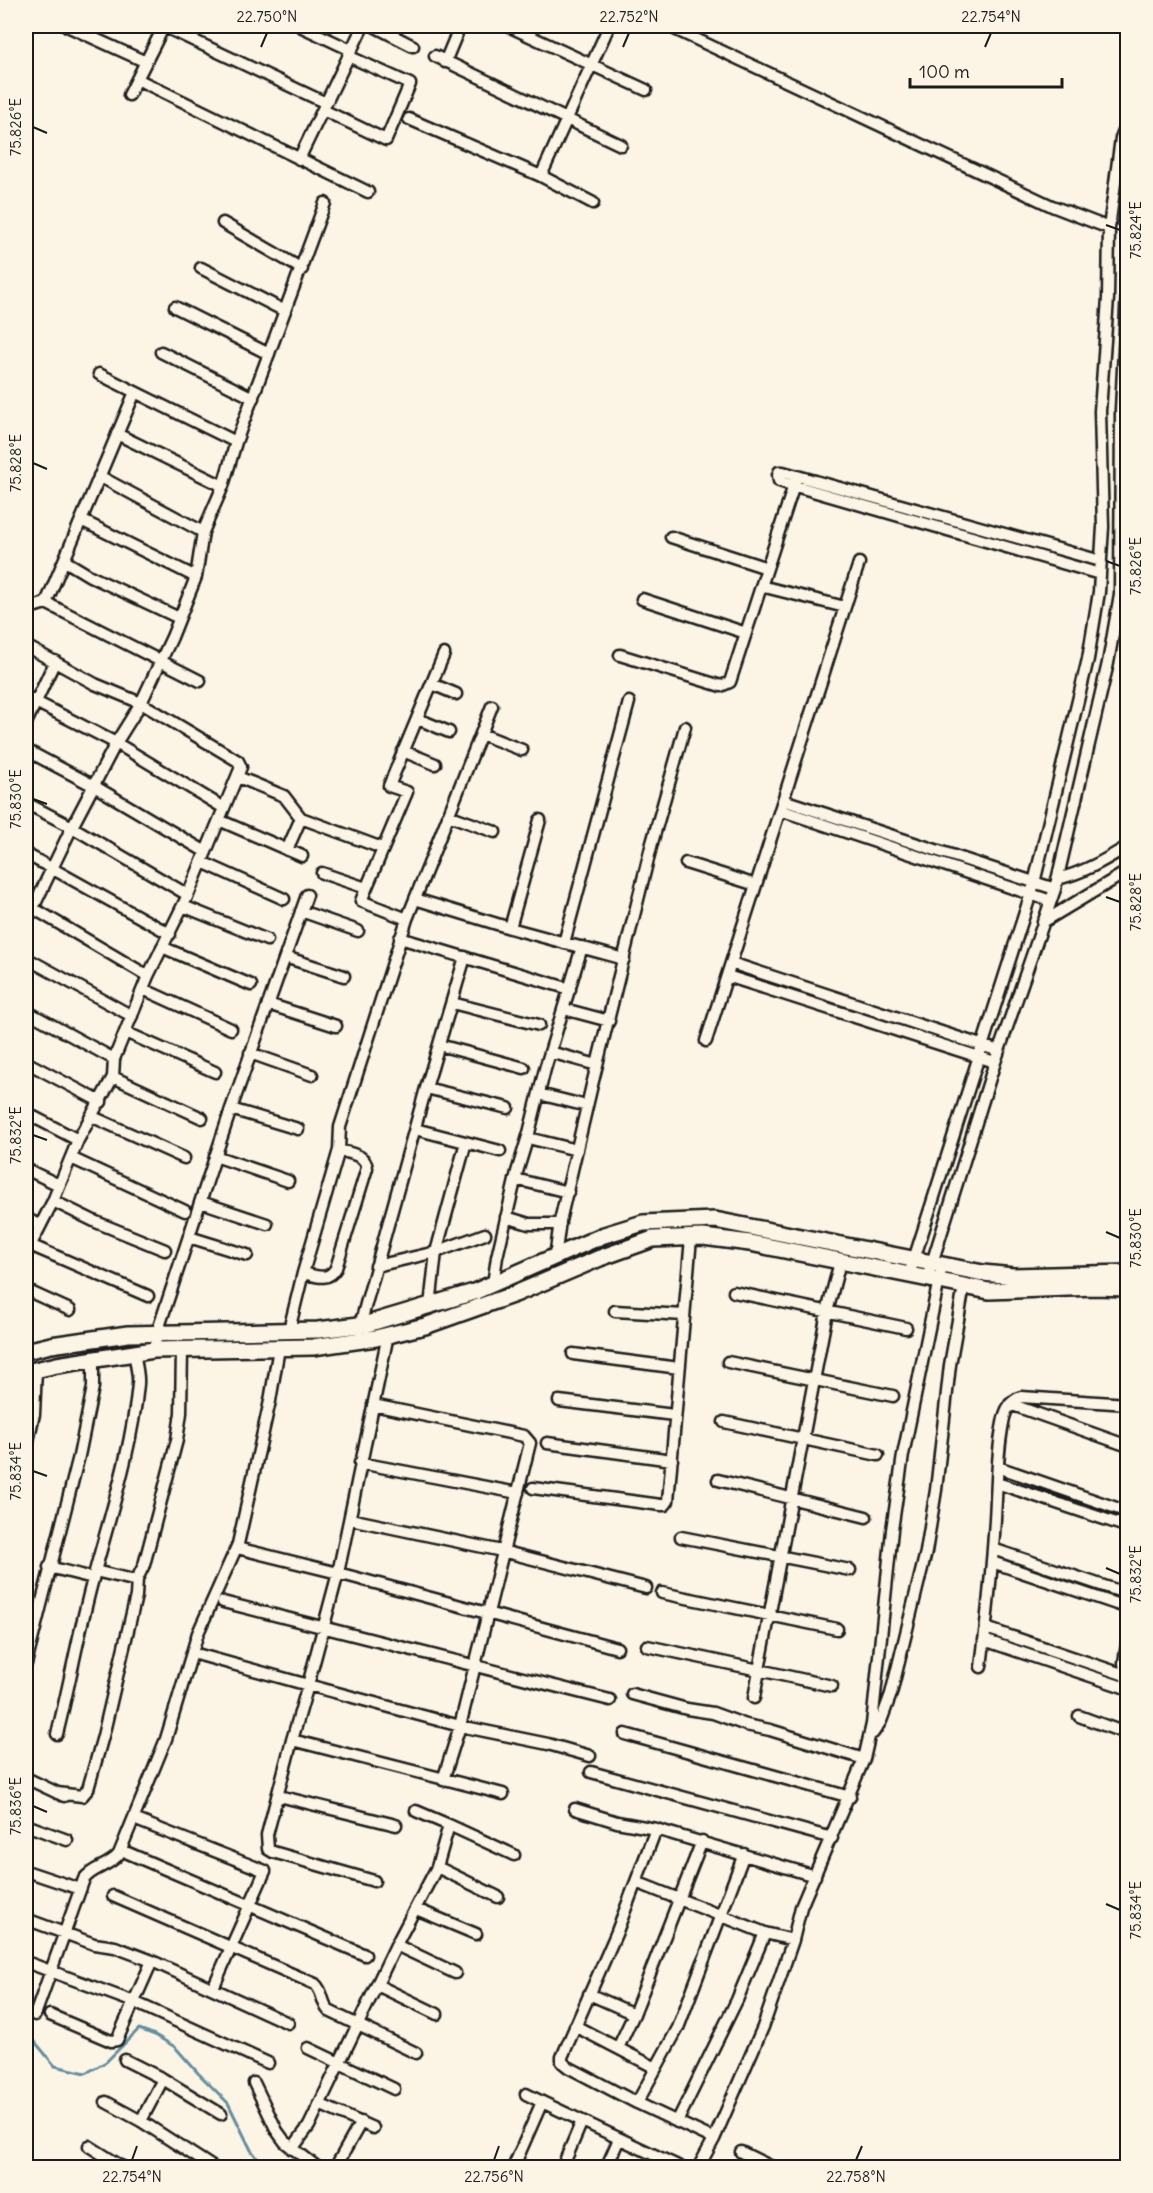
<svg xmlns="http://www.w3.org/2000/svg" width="1153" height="2193" font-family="Delius,sans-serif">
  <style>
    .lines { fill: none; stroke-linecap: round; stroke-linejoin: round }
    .stream { stroke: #658d9f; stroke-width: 3 }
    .minor-casing { stroke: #1c1c1c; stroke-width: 15 }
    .secondary-casing { stroke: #1c1c1c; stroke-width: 20 }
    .minor { stroke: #fcf5e5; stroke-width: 10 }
    .secondary { stroke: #fcf5e5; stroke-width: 15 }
    .ticks { fill: none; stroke: #1c1c1c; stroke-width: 2 }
    .neatline { fill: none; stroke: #1c1c1c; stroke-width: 2 }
    .ticks-label { font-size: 15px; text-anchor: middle; fill: #1c1c1c }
  </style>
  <rect width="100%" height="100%" fill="#fcf5e5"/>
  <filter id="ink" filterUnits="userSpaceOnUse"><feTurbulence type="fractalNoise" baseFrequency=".0167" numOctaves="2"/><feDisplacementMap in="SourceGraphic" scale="12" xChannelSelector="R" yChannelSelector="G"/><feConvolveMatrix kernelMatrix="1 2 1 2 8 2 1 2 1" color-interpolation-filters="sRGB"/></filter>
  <g filter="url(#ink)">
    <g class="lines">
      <!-- stream -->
      <path class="stream" d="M26,2031L55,2066L86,2073L106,2062L139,2029L155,2035L175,2047L198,2073L228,2103L251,2150L265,2168"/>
      <defs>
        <path id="minor" d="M67,26L146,62
          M163,26L326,103
          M300,26L351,50
          M374,26L413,46
          M508,26L646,90
          M668,26L1052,206L1109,228
          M435,56L621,145
          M445,62L460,26
          M137,79L368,192
          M129,95L164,26
          M323,110L386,140L410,84L348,56
          M409,119L541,176L593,203
          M299,159L363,26
          M541,176L609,26
          M223,223L302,269
          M201,268L285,311
          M175,307L269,354
          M161,352L253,398
          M135,392L236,442
          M117,434L223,486
          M99,476L203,532
          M81,520L196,577
          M671,537L767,568
          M65,561L90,576L179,618
          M1100,574L785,483L779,481L778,475L779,472H783L1101,561
          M761,586L845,607
          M642,599L746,633
          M46,603L200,681
          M26,606H36L46,603L135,392L99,374
          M26,646L95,684L141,703L238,761L241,767L188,895L148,976L114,1059L113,1077L78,1140L53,1201L26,1254
          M620,655L721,686L730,682L796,479
          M432,684L456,694
          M26,697L116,743L224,808
          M418,719L449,732
          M26,723L55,661
          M481,734L522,750
          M26,750L94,786L206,852
          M403,751L435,764
          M238,777L284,796L301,818L382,848
          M783,800L1055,889
          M26,803L72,827L188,895
          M780,810L1051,901
          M448,815L495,832
          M219,820L302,856
          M287,850L301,818
          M26,854L170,934
          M202,862L284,899
          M686,863L756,885
          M322,873L366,888
          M1057,879C1084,873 1105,860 1128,846
          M415,899L510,928L624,959
          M26,904L148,976
          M183,906L267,940
          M301,911L358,931
          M26,918L33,908L72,827L116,743L141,703L172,637L196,577L203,532L223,486L236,442L325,203
          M407,919L361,901L407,792L389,786L444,654
          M1043,922L1128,871
          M510,928L540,820
          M400,938L570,989
          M564,943L629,702
          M162,947L251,985
          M285,957L344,976
          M26,958L132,1016
          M731,963L999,1051
          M727,976L995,1062
          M143,989L231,1029
          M452,1003L539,1025
          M268,1004L336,1026
          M564,1009L609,1021
          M26,1011L114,1059
          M125,1032L215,1072
          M706,1041L859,563
          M439,1045L524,1068
          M550,1052L597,1065
          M250,1053L312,1075
          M26,1062L101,1102
          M113,1077L202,1118
          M426,1088L508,1108
          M539,1094L587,1106
          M231,1109L298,1129
          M26,1113L78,1140
          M93,1117L184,1158
          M415,1129L500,1151
          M528,1138L577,1150
          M215,1156L288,1181
          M71,1158L185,1211
          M26,1169L59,1185
          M515,1179L568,1192
          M53,1201L96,1222L165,1250
          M201,1202L267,1224
          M506,1217L529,1224H560
          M26,1218L40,1226
          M189,1237L247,1255
          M30,1245L148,1296
          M555,1258L560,1221L592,1085L652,843L685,727
          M376,1266L436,1252L485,1234
          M303,1273C316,1276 328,1282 336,1268L367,1168C365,1154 351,1154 339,1150
          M909,1275L1033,887L1088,659L1099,592L1100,574L1103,527L1100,411L1108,298L1109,228L1121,138L1128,120
          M927,1279L995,1062L1055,889L1108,663L1120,594L1121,409L1128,269
          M493,1284L497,1257L517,1172L529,1133L545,1069L582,947
          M26,1290L70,1310
          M734,1292L906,1328
          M430,1306L436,1252L466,1142
          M615,1311L684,1315
          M359,1329L426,1088L465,957
          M289,1330L303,1273L339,1150L340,1127L407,919L492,706
          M388,1335L338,1573L617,1648
          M154,1350L157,1333L231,1109L307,895
          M573,1354L679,1368
          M728,1362L893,1396
          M559,1401L674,1415
          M1010,1404L1128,1446
          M373,1405L524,1436L530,1443L460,1726L443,1780
          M724,1422L878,1455
          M547,1443L672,1460
          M26,1450L34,1414L36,1370
          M360,1463L518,1493
          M998,1467L1128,1512
          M718,1480L866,1517
          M997,1483L1128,1527
          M533,1488L661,1505H665L668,1501L691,1238
          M350,1519L502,1551L646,1588
          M681,1537L850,1570
          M993,1549L1128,1594
          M992,1562L1128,1608
          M49,1567L93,1578
          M95,1571L133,1580L137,1579L144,1565L177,1440L181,1413L182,1350
          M662,1593L837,1629
          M223,1602L610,1700
          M986,1628L1125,1675
          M984,1640L1126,1688
          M647,1646L759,1670L754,1698
          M200,1655L308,1685L338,1573L241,1549
          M26,1664L79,1456L93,1387V1360
          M981,1667C987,1618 992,1569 995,1519C997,1486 997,1450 1004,1418C1007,1407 1011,1401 1021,1397L1128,1404
          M1126,1679L1124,1663L1128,1638
          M832,1686L759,1670L827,1312L840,1262
          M632,1694L687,1709L713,1713L746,1725L770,1730L864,1759
          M1079,1716L1128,1734
          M873,1733L881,1721L891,1694L926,1552L936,1490L950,1365L964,1286
          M57,1734C70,1683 79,1630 93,1579C110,1515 132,1450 138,1384C139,1374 135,1364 135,1353
          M625,1734L850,1797
          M292,1740L267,1835L268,1849L273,1852L374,1881
          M591,1772L832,1838
          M26,1778L64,1796
          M57,1793L82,1796L88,1789L103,1736L136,1596L137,1579
          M503,1794L292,1740L308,1685L460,1726L548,1744L590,1756
          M279,1796L396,1825
          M575,1809L617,1822L656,1829
          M416,1811L449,1825
          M139,1821L265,1871L213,1988
          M26,1825L67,1840
          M128,1853L365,1955
          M437,1867L498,1897
          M26,1871L80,1889
          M636,1882L765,1933L793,1940
          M113,1896L315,1984C324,1992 321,2003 329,2011L416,2053
          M416,1909L476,1934
          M26,1919L94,1944L115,1947L152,1961L288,2023
          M396,1945L455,1973
          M26,1962L134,2002L268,2063
          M377,1985L437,2014
          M589,1994L634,2014
          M35,2015L84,1879C93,1867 110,1866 119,1854L166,1739L198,1633L238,1544L270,1401L279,1348
          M50,2015L111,2041L117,2040L152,1961
          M575,2026L656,2068
          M308,2048L394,2089
          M618,2048L634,2014L702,1841
          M125,2060L163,2079L221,2114
          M254,2083L277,2131L285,2142L318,2168
          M526,2094L542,2102
          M106,2102L141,2121L214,2168
          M637,2103L678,2028L744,1854
          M319,2104L373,2128
          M141,2121L163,2079
          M677,2122L737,2000L765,1933
          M714,2139L637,2103L568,2067L562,2062V2057L616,1934L656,1829L815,1876
          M89,2146L124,2168
          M292,2149L309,2126L396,1945L437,1867L449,1825L514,1855
          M741,2152L774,2168
          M335,2168L361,2122
          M513,2168L542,2102L682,2168
          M562,2168L582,2121
          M606,2168L619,2139
          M698,2168L714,2139L763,2027L793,1940L801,1907L864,1759L872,1724L892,1530L903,1455L942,1265"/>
        <path id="secondary" d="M26,1351L51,1345L128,1334L318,1330L367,1324L474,1292L604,1235L643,1223L715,1220L983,1273L1013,1276L1128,1273
          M26,1372L57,1365L154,1350L313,1347L376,1338L425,1326L515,1294L600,1258L653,1239L703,1237L750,1243L989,1291L1095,1287L1128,1288"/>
      </defs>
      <!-- minor casing -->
      <use href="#minor" class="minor-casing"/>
      <!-- secondary casing -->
      <use href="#secondary" class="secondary-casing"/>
      <!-- minor -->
      <use href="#minor" class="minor"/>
      <!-- secondary -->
      <use href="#secondary" class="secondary"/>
    </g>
  </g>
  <!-- ticks -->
  <path class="ticks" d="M261,47L267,33M623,47L629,33M985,47L991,33M33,127L47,133M1106,225L1120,230M33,463L47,469M1106,561L1120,566M33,799L47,804M1106,897L1120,902M33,1135L47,1140M1106,1232L1120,1238M33,1471L47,1476M1106,1568L1120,1574M33,1806L47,1812M1106,1904L1120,1910M132,2160L137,2146M494,2160L499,2146M856,2160L862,2146"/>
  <!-- margin -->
  <rect width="1153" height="2193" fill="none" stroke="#fcf5e5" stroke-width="66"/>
  <!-- scale -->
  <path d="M910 78v9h152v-9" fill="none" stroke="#1c1c1c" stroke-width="3"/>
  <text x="919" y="78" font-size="18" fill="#1c1c1c" stroke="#fcf5e5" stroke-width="4.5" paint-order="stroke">100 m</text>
  <rect x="33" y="33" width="1087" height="2127" class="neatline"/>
  <g class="ticks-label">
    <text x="267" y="22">22.750°N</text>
    <text x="629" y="22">22.752°N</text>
    <text x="991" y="22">22.754°N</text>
    <text transform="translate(16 127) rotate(-90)" y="5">75.826°E</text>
    <text transform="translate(1136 230) rotate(-90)" y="5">75.824°E</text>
    <text transform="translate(16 463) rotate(-90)" y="5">75.828°E</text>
    <text transform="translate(1136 566) rotate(-90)" y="5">75.826°E</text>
    <text transform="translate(16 799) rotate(-90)" y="5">75.830°E</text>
    <text transform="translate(1136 902) rotate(-90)" y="5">75.828°E</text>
    <text transform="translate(16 1135) rotate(-90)" y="5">75.832°E</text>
    <text transform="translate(1136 1238) rotate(-90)" y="5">75.830°E</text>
    <text transform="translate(16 1471) rotate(-90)" y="5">75.834°E</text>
    <text transform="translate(1136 1574) rotate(-90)" y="5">75.832°E</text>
    <text transform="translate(16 1806) rotate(-90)" y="5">75.836°E</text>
    <text transform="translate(1136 1910) rotate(-90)" y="5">75.834°E</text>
    <text x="132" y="2182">22.754°N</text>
    <text x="494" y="2182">22.756°N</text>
    <text x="856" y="2182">22.758°N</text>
  </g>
</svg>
